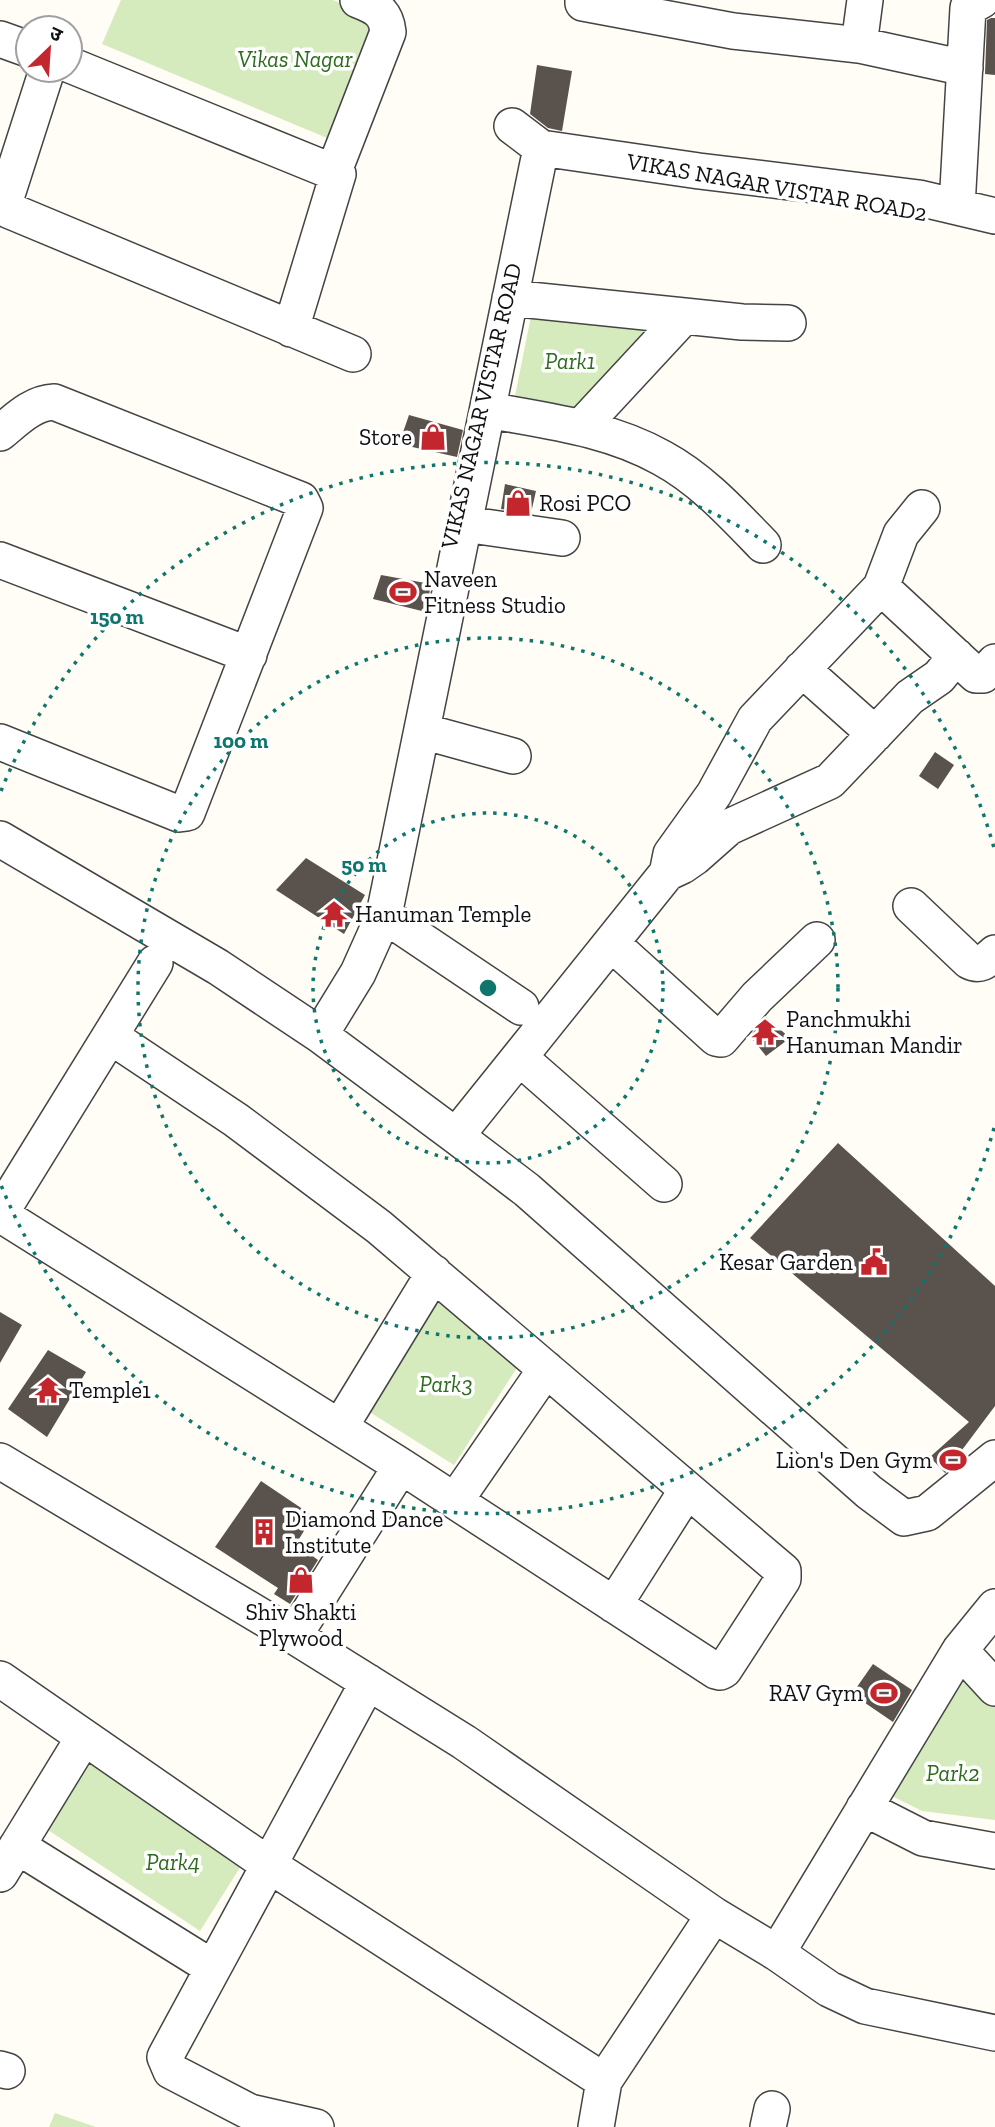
<svg xmlns="http://www.w3.org/2000/svg" width="995" height="2127" font-family="'Zilla Slab','Noto Sans Devanagari',serif">
  <style>
    .green { fill: #d5ebbd }
    .building { fill: #5a524d }
    .lines { fill: none; stroke-linecap: round; stroke-linejoin: round }
    .minor-casing { stroke: #444; stroke-width: 38 }
    .minor { stroke: #fff; stroke-width: 35 }
    .ring { fill: none; stroke: #0f766e; stroke-width: 3.5; stroke-dasharray: 3.5 7 }
    .labels { text-anchor: middle; dominant-baseline: central; stroke-width: 7; stroke-linejoin: round; paint-order: stroke }
    .park-label { font-size: 23px; font-style: italic; fill: #2f6b1f; stroke: #fff }
    .street-label { font-size: 23px; fill: #111; stroke: #fff }
    .poi-label { font-size: 23px; fill: #111; stroke: #fff; text-anchor: start }
    .centre { fill: #0f766e; stroke: #fff; stroke-width: 3.5 }
    .ring-label { font-size: 21px; text-anchor: middle; font-weight: bold; fill: #0f766e; stroke: #fff; stroke-width: 7; stroke-linejoin: round; paint-order: stroke }
  </style>
  <rect width="100%" height="100%" fill="#fffdf5"/>
  <!-- green -->
  <path class="green" d="M121,0H333L377,18L327,138L102,44Z
    M532,311L666,322L580,419L513,406Z
    M442,1292L522,1360L454,1465L368,1411Z
    M968,1672L995,1702V1820L922,1811L890,1795Z
    M94,1758L246,1858L200,1931L48,1830Z
    M55,2113L96,2127H49Z"/>
  <!-- building -->
  <path class="building" d="M991,18H995V75L985,74L987,20Z
    M537,65L572,71L562,131L548,128L530,114Z
    M409,415L463,430L457,457L399,444Z
    M505,484L536,491L531,513L501,509Z
    M381,575L431,584L426,612L373,599Z
    M935,752L954,765L938,789L919,776Z
    M306,858L365,895L344,934L276,890Z
    M766,1017L790,1038L766,1056L750,1036Z
    M838,1143L995,1286V1406L962,1450L967,1455L945,1473L930,1457L969,1422L750,1238Z
    M0,1312L22,1325L0,1363Z
    M48,1350L86,1372L47,1437L8,1409Z
    M261,1481L313,1516L296,1544L318,1560L290,1604L274,1594L278,1588L215,1547Z
    M873,1664L912,1690L893,1722L852,1694Z"/>
  <g class="lines">
    <defs>
      <path id="minor" d="M583,0V3L733,31L859,45L965,68
        M0,39L28,49
        M859,45L865,0
        M70,65L338,174L291,329
        M47,70L4,204L8,210L353,354
        M512,126L541,148L699,171L919,198L995,216
        M334,171L388,32C386,12 376,7 358,0
        M957,207L968,8L982,0
        M510,298L742,322L788,323
        M488,410C547,421 609,428 662,458C701,479 732,513 763,545
        M581,427L684,316
        M0,433C16,420 32,403 54,402L301,500L305,508L187,813L179,814L0,742
        M464,524L562,538
        M0,560L249,655
        M881,587L976,675H983L995,662
        M802,669L875,734
        M422,731L513,756
        M0,839L218,967L320,1035L456,1136L527,1190L869,1492L904,1518L927,1513L995,1458
        M668,869L671,854L714,794L755,719L881,587L901,534L922,508
        M911,906L969,961C980,967 986,961 995,953
        M384,915L521,1007
        M611,943L716,1038L721,1039L757,997L817,940
        M320,1035L358,973L384,915L541,148
        M520,1058L664,1184
        M456,1136L667,873L682,866L695,857L729,827L830,781L910,697L939,677L956,656
        M0,1214L401,1466L716,1671L720,1672L724,1670L783,1579V1571L379,1227L236,1120L110,1036
        M0,1214L155,963
        M340,1427L434,1273
        M0,1461L294,1636L464,1742L714,1915L777,1953L829,1989L865,2006L995,2033
        M455,1501L546,1369
        M614,1605L687,1490
        M294,1636L401,1466
        M960,1650L995,1688
        M0,1679L269,1865L604,2081
        M864,1808L923,1838L995,1851
        M17,1846L213,1968
        M0,1874L84,1737
        M777,1953L960,1650L995,1607
        M0,2069L7,2071
        M316,2127L250,2112L171,2071L165,2057L368,1682
        M596,2127L604,2081L714,1915
        M768,2127L772,2109"/>
    </defs>
    <!-- minor casing -->
    <use href="#minor" class="minor-casing"/>
    <!-- minor -->
    <use href="#minor" class="minor"/>
  </g>
  <!-- distance rings -->
  <g class="ring">
    <circle cx="488" cy="988" r="175"/>
    <circle cx="488" cy="988" r="350"/>
    <path d="M994 1128A525 525 0 0 1 1 1185M1 791A525 525 0 0 1 994 848"/>
  </g>
  <!-- icons -->
  <defs>
    <symbol id="shop-bare" viewBox="-9 -9 18 18"><path d="M-5-2.5h2.3a2.7 3.5 0 0 1 5.4 0H5L5.5 6h-11ZM-1.5-2.5h3a1.5 2.3 0 0 0-3 0Z" fill="#c4262e" stroke="#fff" stroke-width="2.5" paint-order="stroke"/></symbol>
    <symbol id="stadium-bare" viewBox="-9 -9 18 18"><path d="M0-5a6.5 5 0 1 0 0 10a6.5 5 0 1 0 0-10ZM-3.5-1.8h7v3.6h-7Z" fill="#c4262e" stroke="#fff" stroke-width="2.5" paint-order="stroke"/></symbol>
    <symbol id="temple-bare" viewBox="-9 -9 18 18"><path d="M0-6L5-2H3V0L6.5 2.5H4V6H1.5V3h-3V6H-4V2.5H-6.5L-3 0V-2H-5Z" fill="#c4262e" stroke="#fff" stroke-width="2.5" paint-order="stroke"/></symbol>
    <symbol id="civic-bare" viewBox="-9 -9 18 18"><path d="M-.6-6.5H3V-4.5H.6V-3L4-1V1h2V6H-6V1h2V-1L-.6-3ZM-1.2 2.5V6h2.4V2.5Z" fill="#c4262e" stroke="#fff" stroke-width="2.5" paint-order="stroke"/></symbol>
    <symbol id="building-bare" viewBox="-9 -9 18 18"><path d="M-4-6H4V6H1V3H-1V6H-4ZM-2.5-4.3h1.7v1.8h-1.7ZM.8-4.3h1.7v1.8H.8ZM-2.5-1h1.7V.8h-1.7ZM.8-1h1.7V.8H.8Z" fill="#c4262e" stroke="#fff" stroke-width="2.5" paint-order="stroke"/></symbol>
  </defs>
  <g fill-rule="evenodd">
    <use href="#shop-bare" x="414" y="418" width="38" height="38"/>
    <use href="#shop-bare" x="499" y="484" width="38" height="38"/>
    <use href="#stadium-bare" x="384" y="573" width="38" height="38"/>
    <use href="#temple-bare" x="315" y="895" width="38" height="38"/>
    <use href="#temple-bare" x="746" y="1013" width="38" height="38"/>
    <use href="#civic-bare" x="855" y="1243" width="38" height="38"/>
    <use href="#temple-bare" x="29" y="1371" width="38" height="38"/>
    <use href="#stadium-bare" x="934" y="1441" width="38" height="38"/>
    <use href="#building-bare" x="245" y="1513" width="38" height="38"/>
    <use href="#shop-bare" x="282" y="1561" width="38" height="38"/>
    <use href="#stadium-bare" x="865" y="1674" width="38" height="38"/>
  </g>
  <g class="labels">
    <!-- park labels -->
    <g class="park-label">
      <text x="295" y="59">Vikas Nagar</text>
      <text x="570" y="361">Park1</text>
      <text x="446" y="1384">Park3</text>
      <text x="953" y="1773">Park2</text>
      <text x="173" y="1862">Park4</text>
    </g>
    <!-- street labels -->
    <g class="street-label">
      <text transform="translate(777 187) rotate(10)">VIKAS NAGAR VISTAR ROAD2</text>
      <text transform="translate(481 406) rotate(-77)">VIKAS NAGAR VISTAR ROAD</text>
    </g>
    <!-- poi labels -->
    <g class="poi-label">
      <text x="412" y="437" text-anchor="end">Store</text>
      <text x="539" y="503">Rosi PCO</text>
      <text x="424" y="579">Naveen<tspan x="424" dy="26">Fitness Studio</tspan></text>
      <text x="355" y="914">Hanuman Temple</text>
      <text x="786" y="1019">Panchmukhi<tspan x="786" dy="26">Hanuman Mandir</tspan></text>
      <text x="853" y="1262" text-anchor="end">Kesar Garden</text>
      <text x="69" y="1390">Temple1</text>
      <text x="932" y="1460" text-anchor="end">Lion's Den Gym</text>
      <text x="285" y="1519">Diamond Dance<tspan x="285" dy="26">Institute</tspan></text>
      <text x="301" y="1612" text-anchor="middle">Shiv Shakti<tspan x="301" dy="26">Plywood</tspan></text>
      <text x="863" y="1693" text-anchor="end">RAV Gym</text>
    </g>
  </g>
  <circle cx="488" cy="988" r="10" class="centre"/>
  <g class="ring-label">
    <text x="117" y="624">150 m</text>
    <text x="241" y="748">100 m</text>
    <text x="364" y="872">50 m</text>
  </g>
  <!-- north arrow -->
  <g transform="translate(49 49) rotate(25)"><circle r="33" fill="#ffffff" stroke="#a0a0a0" stroke-width="2"/>
  <path d="M0-5L12 26L0 18L-12 26Z" fill="#c4262e"/>
  <text y="-10" font-size="19" font-weight="bold" text-anchor="middle" fill="#111111">उ</text>
  </g>
</svg>
